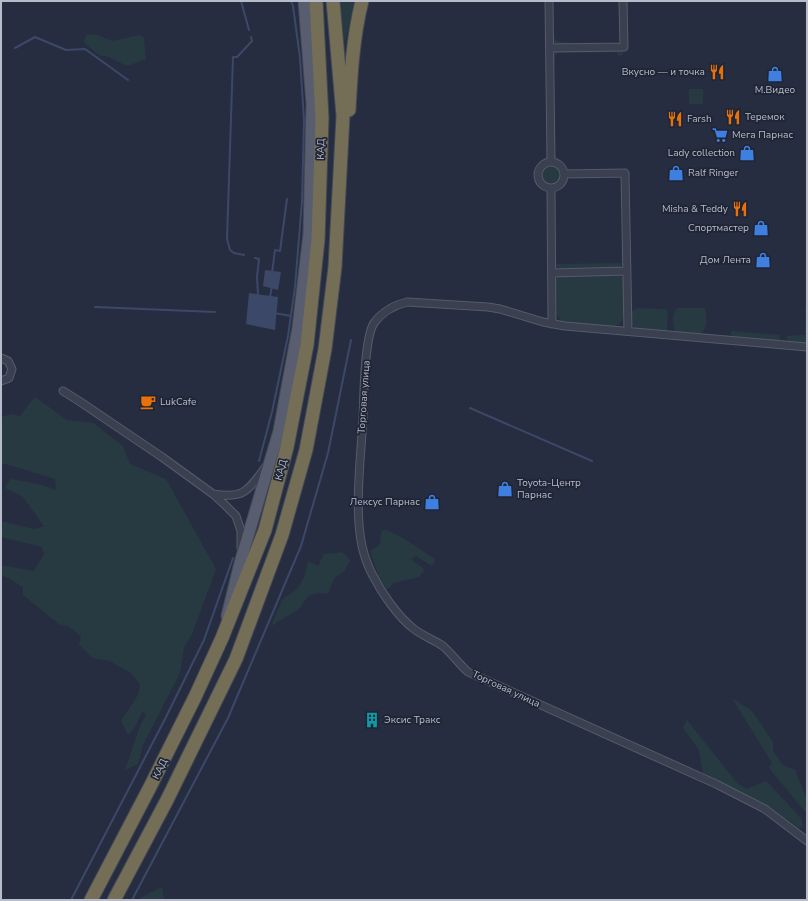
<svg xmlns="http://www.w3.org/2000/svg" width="808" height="901" font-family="'Nunito Sans',sans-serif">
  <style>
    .green { fill: #283a41 }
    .water { fill: #3c4868 }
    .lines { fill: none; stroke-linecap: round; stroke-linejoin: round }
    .stream { stroke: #3c4868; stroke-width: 2 }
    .street-casing { stroke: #555b6a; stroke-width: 9 }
    .primary-casing { stroke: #444959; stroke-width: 13 }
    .highway-casing { stroke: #424857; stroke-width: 15 }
    .street { stroke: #3a404f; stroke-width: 7 }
    .primary { stroke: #585e6f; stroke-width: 11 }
    .highway { stroke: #756e57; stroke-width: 13 }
    .labels { text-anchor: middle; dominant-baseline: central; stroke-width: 3.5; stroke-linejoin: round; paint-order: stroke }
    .poi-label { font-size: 10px; fill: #b7bbca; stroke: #1f2535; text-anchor: start }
    .street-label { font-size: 10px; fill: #b7bbca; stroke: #1f2535 }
  </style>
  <rect width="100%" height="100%" fill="#262d40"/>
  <!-- green -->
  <path class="green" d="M340,1H354L345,44Z
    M553,27C554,30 553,33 554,37C556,45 576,42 583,43V44H555L553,41Z
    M95,34L112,41L140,35L144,38L146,59L127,66L109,57L99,55L84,43L85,37L87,35Z
    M621,50L623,52V55L618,56L617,52L558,53L555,55L554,65V54L556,51Z
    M689,89H703V104H689Z
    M542 174a9 9 0 1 1 18 0a9 9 0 1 1-18 0Z
    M623,263L619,268L561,269L557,267L556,264Z
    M619,275L623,278L624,317C622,322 618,325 613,327L564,322L560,320L557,314L556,280L558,276Z
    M805,306H807V343L790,342L787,339V336L805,335Z
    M638,308L666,309L668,312L667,330L665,331L638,330C629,325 626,311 638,308Z
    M677,308H705C706,316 709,330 700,334L676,332C672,326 672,313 677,308Z
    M732,331L779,335L780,337L779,340L776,341L734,337L730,334Z
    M35,397L67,420L93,423L123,446L130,464L166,479L216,569L192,634L184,647L180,673L143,745L138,764L125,770L139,729L146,714L142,712L135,727L128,735L121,721L138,695L140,684L131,673L110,661L93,658L79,645L81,636L68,626L59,624L23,595V587L1,574V565L34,571L44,554L42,547L1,537V521L34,529L44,526L23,497L5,488L10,479L38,484L56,490L55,479L6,464H1V417L11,414L20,416Z
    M383,530C393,529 425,553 435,559V562L432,566L416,556L413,557L412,560L423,568L424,571L419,577L393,583L390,588L386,589L378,574L370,551L380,544L381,533Z
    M342,552L350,560L344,572L335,577L328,594L318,593L308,596L299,609L271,626L282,600L298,588L304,577L308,561L318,566L324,554Z
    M732,698L752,711L773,742V751L783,765L795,770L807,800V814L769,768L772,763Z
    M687,720L737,783L747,789L766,781L801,818L803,826L799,828L768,806L703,773L699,750L683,728Z
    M162,887L164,899L167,900H139L140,898Z"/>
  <!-- water -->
  <path class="water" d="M265,270L281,272L278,290L263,286Z
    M249,293L278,297L275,330L246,324Z"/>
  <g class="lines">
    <!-- stream -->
    <path class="stream" d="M241,1L249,30
      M15,48L35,37L66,50L85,49L128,80
      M244,255L234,253L230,250L227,239L233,57H237L252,41L251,37
      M255,258L259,259L257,277L258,295
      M272,273L275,250L280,251L287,199
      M270,297L272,286
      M95,307L215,312
      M274,313L291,316
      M470,408L592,461
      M259,461L272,412L288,336L295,287L302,201L304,120L300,58L293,6L291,1
      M71,900L165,719L204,640L233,558
      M132,900L228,718L301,546L328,453L351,340
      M178,900H181"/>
    <defs>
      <path id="street" d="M549,1L551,161
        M550,48L624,47L623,1
        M538 175a13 13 0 1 1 26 0a13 13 0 1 1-26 0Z
        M564,174L625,173L628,331
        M551,188L552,324
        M552,273L626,271
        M807,347L565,326L543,322L500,309L488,307L407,302C395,305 382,312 374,323C364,339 364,397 363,418C361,457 354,508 362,546C364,555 368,566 372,574C381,592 398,617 414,629C423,636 434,640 443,646C452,654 459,664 468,672L716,784L765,809L807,841
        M1,358L8,361L12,369L9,378L1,381
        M63,391L79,401L162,457L213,494L225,505L236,516L241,531V548
        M213,494C246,499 248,490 267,465"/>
      <path id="primary" d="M227,616L240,563L279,431L298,328L309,234L312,104L304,1"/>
      <path id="highway" d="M349,110C351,73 353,37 362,1
        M91,900L150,787L195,697L222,638L265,530L287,447L307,345L318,240L322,118L316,1
        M114,900L167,800L236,659L282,535L306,450L325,349L335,267L343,116L333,1"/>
    </defs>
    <!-- street casing -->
    <use href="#street" class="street-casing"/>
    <!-- primary casing -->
    <use href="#primary" class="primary-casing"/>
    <!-- highway casing -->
    <use href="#highway" class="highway-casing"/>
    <!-- street -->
    <use href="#street" class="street"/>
    <!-- primary -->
    <use href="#primary" class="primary"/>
    <!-- highway -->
    <use href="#highway" class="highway"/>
  </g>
  <!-- icons -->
  <defs>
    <symbol id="restaurant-bare" viewBox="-9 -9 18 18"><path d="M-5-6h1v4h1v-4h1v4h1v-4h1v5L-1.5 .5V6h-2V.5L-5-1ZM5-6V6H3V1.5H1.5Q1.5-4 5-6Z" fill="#e8710a" stroke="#1f2535" stroke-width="2.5" paint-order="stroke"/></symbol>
    <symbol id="shop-bare" viewBox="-9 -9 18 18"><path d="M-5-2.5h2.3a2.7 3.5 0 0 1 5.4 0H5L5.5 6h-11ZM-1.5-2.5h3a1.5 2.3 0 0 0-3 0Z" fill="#3f7fe0" stroke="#1f2535" stroke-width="2.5" paint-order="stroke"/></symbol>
    <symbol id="supermarket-bare" viewBox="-9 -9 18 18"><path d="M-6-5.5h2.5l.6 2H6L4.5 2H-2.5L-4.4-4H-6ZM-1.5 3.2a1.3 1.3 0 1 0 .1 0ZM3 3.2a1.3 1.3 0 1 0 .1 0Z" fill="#3f7fe0" stroke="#1f2535" stroke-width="2.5" paint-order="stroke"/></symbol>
    <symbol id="cafe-bare" viewBox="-9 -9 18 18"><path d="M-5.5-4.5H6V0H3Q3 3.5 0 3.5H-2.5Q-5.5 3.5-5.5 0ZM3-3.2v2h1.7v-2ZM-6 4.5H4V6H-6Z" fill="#e8710a" stroke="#1f2535" stroke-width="2.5" paint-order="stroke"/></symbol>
    <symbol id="building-bare" viewBox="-9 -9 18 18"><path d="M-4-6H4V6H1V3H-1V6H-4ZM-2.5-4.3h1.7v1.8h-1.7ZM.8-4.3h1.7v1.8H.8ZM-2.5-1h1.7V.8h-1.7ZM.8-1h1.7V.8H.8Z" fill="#0f9aa8" stroke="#1f2535" stroke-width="2.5" paint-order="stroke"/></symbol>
  </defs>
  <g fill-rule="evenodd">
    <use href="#restaurant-bare" x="706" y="61" width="22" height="22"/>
    <use href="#shop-bare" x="764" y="63" width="22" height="22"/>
    <use href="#restaurant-bare" x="722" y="106" width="22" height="22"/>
    <use href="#restaurant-bare" x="664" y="108" width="22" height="22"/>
    <use href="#supermarket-bare" x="709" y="124" width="22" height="22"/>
    <use href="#shop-bare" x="736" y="142" width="22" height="22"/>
    <use href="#shop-bare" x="665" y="162" width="22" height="22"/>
    <use href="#restaurant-bare" x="729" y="198" width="22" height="22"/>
    <use href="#shop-bare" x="750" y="217" width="22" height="22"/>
    <use href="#shop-bare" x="752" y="249" width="22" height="22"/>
    <use href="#cafe-bare" x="137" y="391" width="22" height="22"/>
    <use href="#shop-bare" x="494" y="478" width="22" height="22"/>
    <use href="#shop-bare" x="421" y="491" width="22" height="22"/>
    <use href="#building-bare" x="361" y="709" width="22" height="22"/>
  </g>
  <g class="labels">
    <!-- poi labels -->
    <g class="poi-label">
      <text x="705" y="72" text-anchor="end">Вкусно — и точка</text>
      <text x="775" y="90" text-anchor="middle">М.Видео</text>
      <text x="745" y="117">Теремок</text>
      <text x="687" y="119">Farsh</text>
      <text x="732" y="135">Мега Парнас</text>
      <text x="735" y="153" text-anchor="end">Lady collection</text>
      <text x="688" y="173">Ralf Ringer</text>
      <text x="728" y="209" text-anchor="end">Misha &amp; Teddy</text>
      <text x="749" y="228" text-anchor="end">Спортмастер</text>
      <text x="751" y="260" text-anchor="end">Дом Лента</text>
      <text x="160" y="402">LukCafe</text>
      <text x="517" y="483">Toyota-Центр<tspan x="517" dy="12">Парнас</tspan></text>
      <text x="420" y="502" text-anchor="end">Лексус Парнас</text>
      <text x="384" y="720">Эксис Тракс</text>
    </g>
    <!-- street labels -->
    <g class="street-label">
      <text transform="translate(321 149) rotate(-88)">КАД</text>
      <text transform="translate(364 397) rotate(-86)">Торговая улица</text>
      <text transform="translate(281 470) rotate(-75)">КАД</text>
      <text transform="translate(506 689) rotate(25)">Торговая улица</text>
      <text transform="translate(160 769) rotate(-64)">КАД</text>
    </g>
  </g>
  <!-- border -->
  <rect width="808" height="901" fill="none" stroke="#b7bbca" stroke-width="4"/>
</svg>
